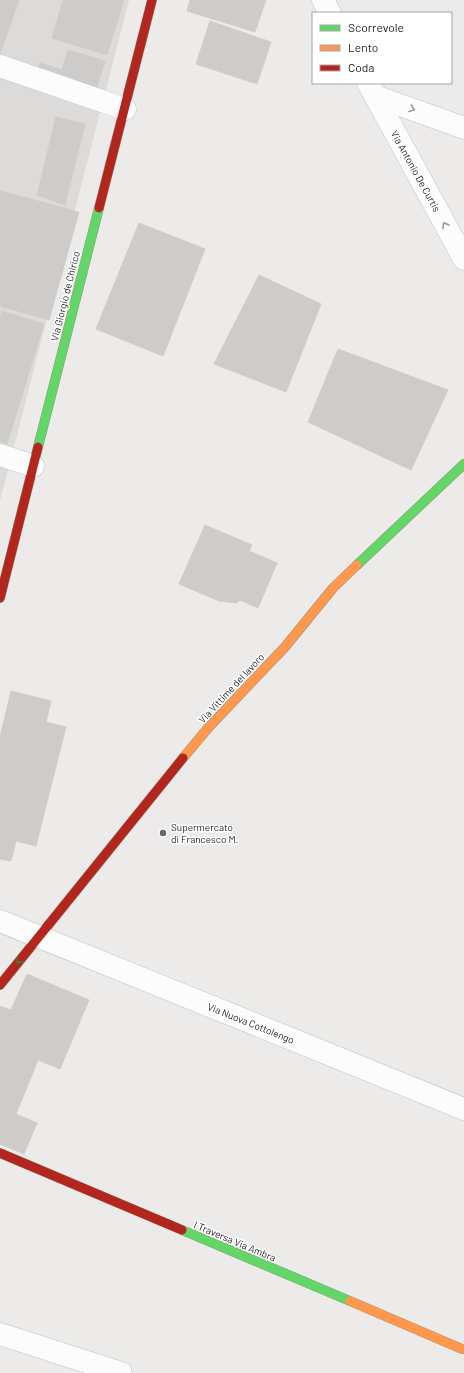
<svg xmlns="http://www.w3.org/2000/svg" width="464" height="1373" font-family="Barlow,sans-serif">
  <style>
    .residential { fill: #dcdbda }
    .building { fill: #ceccca; stroke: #d0cdca }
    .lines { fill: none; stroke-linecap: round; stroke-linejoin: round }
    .street-casing { stroke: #c3c2c1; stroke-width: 23 }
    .fast-casing { stroke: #959582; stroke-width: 10 }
    .slow-casing { stroke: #959582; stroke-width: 10 }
    .jam-casing { stroke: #959582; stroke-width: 10 }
    .street { stroke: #fcfcfc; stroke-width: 22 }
    .fast { stroke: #63d668; stroke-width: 9 }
    .slow { stroke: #ff974d; stroke-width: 9 }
    .jam { stroke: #b3261e; stroke-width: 9 }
    .oneway { stroke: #999 }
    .oneway2 { stroke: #417a44 }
    .poi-dot { fill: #676666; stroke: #fff; stroke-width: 1.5 }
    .labels { text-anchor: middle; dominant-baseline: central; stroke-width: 3; stroke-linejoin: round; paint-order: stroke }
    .street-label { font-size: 10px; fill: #1f1f1f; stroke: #fff }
    .poi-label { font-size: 10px; fill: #1f1f1f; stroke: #fff; text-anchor: start }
  </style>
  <rect width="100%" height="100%" fill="#edebe9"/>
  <!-- residential -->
  <path class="residential" d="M0,0H129L0,501Z"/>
  <!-- building -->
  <path class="building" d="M0,0H19L0,54Z
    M63,0H124L107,55L52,38Z
    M190,0H266L255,32L187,11Z
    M210,21L271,42L257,84L196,64Z
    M68,50L105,61L95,93L36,75L40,63L62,70Z
    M56,117L85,124L65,205L37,195Z
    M1,191L79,212L49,320L0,306V196Z
    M139,223L205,249L163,356L96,329Z
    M259,275L321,304L286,392L214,364Z
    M2,311L44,324L7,444L0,441V317Z
    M338,349L448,390L411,470L308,422Z
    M205,525L252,545L249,551L277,563L258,608L240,600L237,603L219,601L179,584Z
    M11,691L51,701L46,722L66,727L36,846L16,841L11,861L0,859V737Z
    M27,974L89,1000L60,1069L38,1060L16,1114L37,1123L24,1154L0,1144V1006L11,1010Z"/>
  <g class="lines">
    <defs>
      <path id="street" d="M323,0L330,13
        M0,66L125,109
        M368,83L464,259
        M375,96L464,128
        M0,455L33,466
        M0,921L464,1109
        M0,1334L121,1373"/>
      <path id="fast" d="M38,447L99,208
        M357,565L464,464
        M182,1230L350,1301"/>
      <path id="slow" d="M183,758L208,728L285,647L333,588L357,565
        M350,1301L462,1349"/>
      <path id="jam" d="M99,208L152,0
        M0,598L38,447
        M0,985L183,758
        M0,1153L182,1230"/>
    </defs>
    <!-- street casing -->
    <use href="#street" class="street-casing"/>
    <!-- fast casing -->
    <use href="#fast" class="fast-casing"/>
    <!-- slow casing -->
    <use href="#slow" class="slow-casing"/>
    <!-- jam casing -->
    <use href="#jam" class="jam-casing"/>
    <!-- street -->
    <use href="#street" class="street"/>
    <!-- fast -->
    <use href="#fast" class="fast"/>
    <!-- slow -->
    <use href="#slow" class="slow"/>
    <!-- jam -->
    <use href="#jam" class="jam"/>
  </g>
  <!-- one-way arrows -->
  <defs><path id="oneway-chevron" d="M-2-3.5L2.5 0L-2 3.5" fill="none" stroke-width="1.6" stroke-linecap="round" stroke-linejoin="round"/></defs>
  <g class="oneway">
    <use href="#oneway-chevron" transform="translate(412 109) rotate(20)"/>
    <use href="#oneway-chevron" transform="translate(445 225) rotate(-119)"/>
  </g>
  <use class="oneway2" href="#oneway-chevron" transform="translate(19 961) rotate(128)"/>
  <!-- markers -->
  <circle class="poi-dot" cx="163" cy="833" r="4"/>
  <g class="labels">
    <!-- street labels -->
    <g class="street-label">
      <text transform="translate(416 171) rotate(61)">Via Antonio De Curtis</text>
      <text transform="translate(65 296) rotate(-76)">Via Giorgio de Chirico</text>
      <text transform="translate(231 688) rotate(-47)">Via Vittime del lavoro</text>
      <text transform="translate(251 1023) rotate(22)">Via Nuova Cottolengo</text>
      <text transform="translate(235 1241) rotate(23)">I Traversa Via Ambra</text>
    </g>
    <!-- poi labels -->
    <g class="poi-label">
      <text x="171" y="827">Supermercato<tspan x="171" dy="12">di Francesco M.</tspan></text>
    </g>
  </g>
  <!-- legend -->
  <rect x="312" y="12" width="140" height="72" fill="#ffffff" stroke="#a5a5a5"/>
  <rect x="320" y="25" width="20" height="6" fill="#63d668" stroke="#a5a5a5"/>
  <text x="348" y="32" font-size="12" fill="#1f1f1f">Scorrevole</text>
  <rect x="320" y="45" width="20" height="6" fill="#ff974d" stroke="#a5a5a5"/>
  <text x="348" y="52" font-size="12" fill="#1f1f1f">Lento</text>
  <rect x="320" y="65" width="20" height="6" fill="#b3261e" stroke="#a5a5a5"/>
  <text x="348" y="72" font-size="12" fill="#1f1f1f">Coda</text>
</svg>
